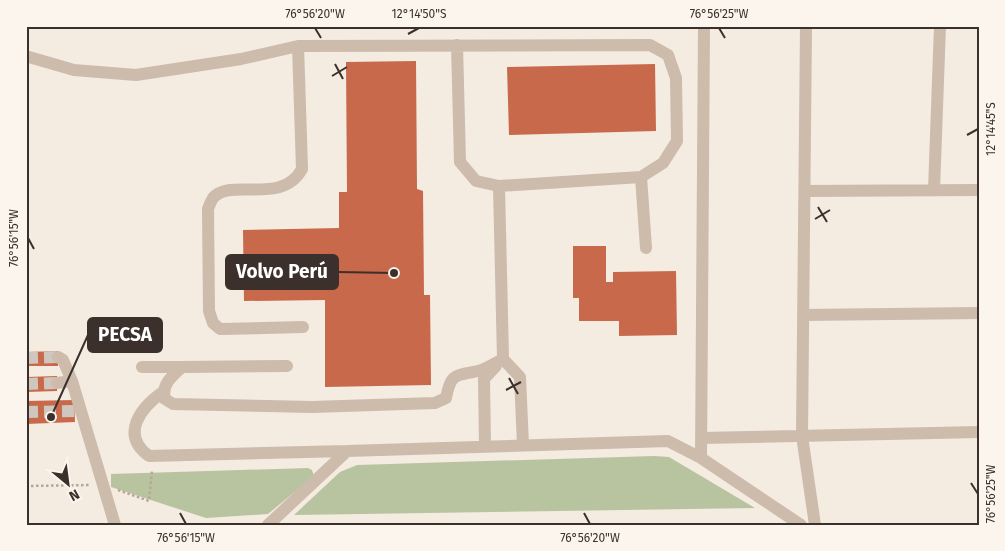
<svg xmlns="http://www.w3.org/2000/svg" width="1005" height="551" font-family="'Fira Sans',sans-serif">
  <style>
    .green { fill: #b8c4a0 }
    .building { fill: #c8694b }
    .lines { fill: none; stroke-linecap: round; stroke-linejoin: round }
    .minor-tunnel { stroke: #cfc6bd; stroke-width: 12; stroke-dasharray: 12 6; stroke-linecap: butt }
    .path { stroke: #b9a596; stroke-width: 2.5; stroke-dasharray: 2.5 2.5; stroke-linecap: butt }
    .minor { stroke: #cdbbac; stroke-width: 12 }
    .ticks { fill: none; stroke: #3b302b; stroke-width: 2 }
    .leader { fill: none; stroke: #3b302b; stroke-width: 2 }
    .callout-dot { fill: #3b302b; stroke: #fbf5ee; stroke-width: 2 }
    .callout { fill: #3b302b; stroke: #3b302b; stroke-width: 2 }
    .callout-label { font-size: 19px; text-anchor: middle; font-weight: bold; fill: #fff }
    .neatline { fill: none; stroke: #3b302b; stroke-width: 2 }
    .ticks-label { font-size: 12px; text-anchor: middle; fill: #3b302b }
  </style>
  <rect width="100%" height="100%" fill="#f4ebe1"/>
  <!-- green -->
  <path class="green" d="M654,456L669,457L755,508L294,515L340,472L357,465Z
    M308,468L312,470L314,476L268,514L206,518L111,487V474Z"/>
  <!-- building -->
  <path class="building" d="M416,61L417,189L423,191L424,295H430L431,385L325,387V300L244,301L243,230L339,228V192H347L346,62Z
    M655,64L656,131L509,135L507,67Z
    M573,246H606V282H613V272L676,271L677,335L619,336V321H579V298H573Z
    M58,351V366H26V352Z
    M57,376V391L26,392V377Z
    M74,400L75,422L26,424V401Z"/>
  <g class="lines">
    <!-- minor-tunnel -->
    <path class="minor-tunnel" d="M26,358L58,357
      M26,384L57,383
      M26,412L75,411"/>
    <!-- path -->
    <path class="path" d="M26,486L89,485
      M118,490L149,501L152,470"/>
    <!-- minor -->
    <path class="minor" d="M806,26L802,436L815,525
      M29,57L74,70L136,75L241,59L298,46
      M641,177L646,248
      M499,186L503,359L520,377L523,445
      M934,190L940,26
      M805,191L979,190
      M803,315L979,313
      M303,327L220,329L213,323L209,311L208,209C209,206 211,201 213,198C231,177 282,206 302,169L298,46L650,45L668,55L676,78L677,141L663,163L641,177L499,186L476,181L460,162L457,45
      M58,357L63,360L72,381L115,525
      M287,366L182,367C172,376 161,385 165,399L173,404L312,407L435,403L446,398C451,372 456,376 478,371C487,369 495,363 503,359
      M142,367H182
      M57,383L72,381
      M163,392C140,408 120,435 149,456L347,451
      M701,438L979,432
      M485,446L484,379L496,366
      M701,458L704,26
      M268,525L347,451L668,441L701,458L801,525"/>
  </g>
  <!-- ticks -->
  <path class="ticks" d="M315,28L321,38M719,28L725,38M408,34L419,28M335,64L343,79M332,76L347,67M967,135L978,129M818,207L827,222M815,219L830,210M28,238L34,249M509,378L518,394M506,390L521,382M971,483L978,494M180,513L186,524M584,513L590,524"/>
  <!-- callouts -->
  <path class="leader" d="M394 273L338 272M51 417L88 335"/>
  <g class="callout-dot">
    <circle cx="394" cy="273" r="5"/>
    <circle cx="51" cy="417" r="5"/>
  </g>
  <g class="callout">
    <rect x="226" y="255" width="112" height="34" rx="5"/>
    <rect x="88" y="318" width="74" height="34" rx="5"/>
  </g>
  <g class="callout-label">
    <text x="282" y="278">Volvo Perú</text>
    <text x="125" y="341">PECSA</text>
  </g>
  <!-- border -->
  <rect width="1005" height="551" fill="none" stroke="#fbf5ee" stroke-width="55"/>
  <!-- north arrow -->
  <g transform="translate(68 484) rotate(151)" stroke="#fbf5ee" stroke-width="4" paint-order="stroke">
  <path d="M0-4L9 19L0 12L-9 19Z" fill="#3b302b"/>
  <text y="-8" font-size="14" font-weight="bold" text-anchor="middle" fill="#3b302b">N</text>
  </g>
  <rect x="28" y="28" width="950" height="496" class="neatline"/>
  <g class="ticks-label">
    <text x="315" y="18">76°56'20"W</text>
    <text x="419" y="18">12°14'50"S</text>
    <text x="719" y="18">76°56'25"W</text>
    <text transform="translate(991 129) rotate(-90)" y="4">12°14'45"S</text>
    <text transform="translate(14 238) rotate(-90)" y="4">76°56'15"W</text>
    <text transform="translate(991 494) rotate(-90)" y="4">76°56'25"W</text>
    <text x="186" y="542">76°56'15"W</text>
    <text x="590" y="542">76°56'20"W</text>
  </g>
</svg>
